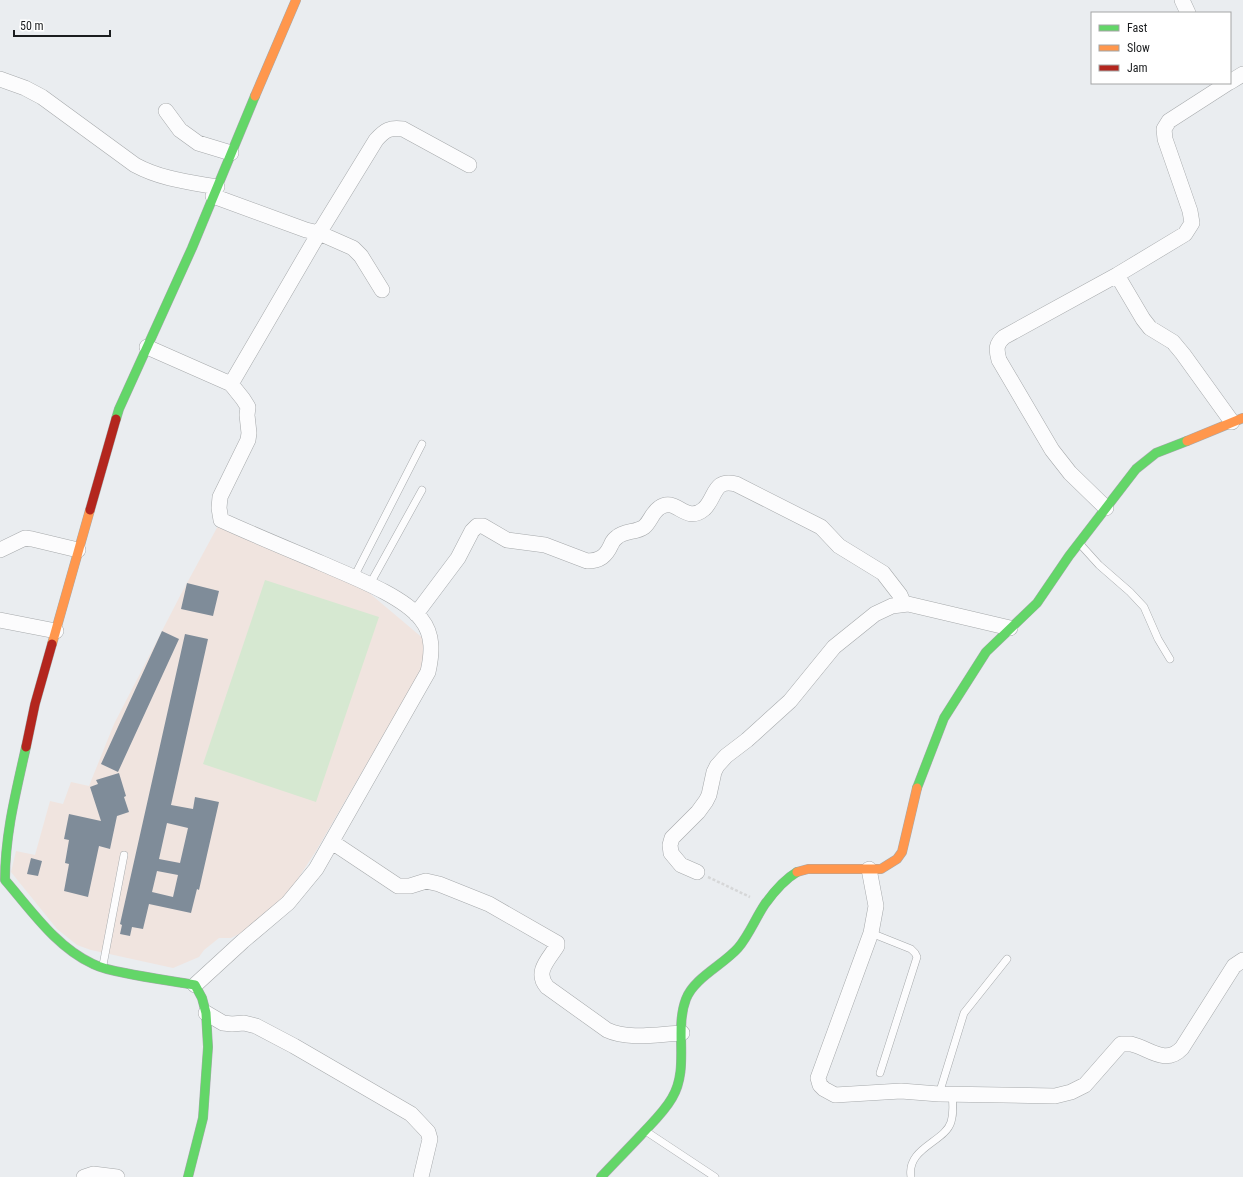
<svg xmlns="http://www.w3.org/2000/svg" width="1243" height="1177" font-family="'Roboto Condensed',sans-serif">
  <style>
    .education { fill: #f0e4df }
    .green { fill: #d6e8d1 }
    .building { fill: #7f8c99; fill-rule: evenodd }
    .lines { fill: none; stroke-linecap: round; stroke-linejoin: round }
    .lane-casing { stroke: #a6a9ab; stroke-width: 8 }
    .street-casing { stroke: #a6a9ab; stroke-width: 16 }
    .fast-casing { stroke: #a6a9ab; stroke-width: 10 }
    .slow-casing { stroke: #a6a9ab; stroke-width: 10 }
    .jam-casing { stroke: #a6a9ab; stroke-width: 10 }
    .path { stroke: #d6d7d8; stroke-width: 2.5; stroke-dasharray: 3 2; stroke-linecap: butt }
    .lane { stroke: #fcfcfd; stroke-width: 7 }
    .street { stroke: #fcfcfd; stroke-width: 15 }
    .fast { stroke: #63d668; stroke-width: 9 }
    .slow { stroke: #ff974d; stroke-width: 9 }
    .jam { stroke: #b3261e; stroke-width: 9 }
  </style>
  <rect width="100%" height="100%" fill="#eaedf0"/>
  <!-- education -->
  <path class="education" d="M219,524L361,586L425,640L423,667L316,851L286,897L241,933L231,938H219L204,950L199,957L173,968L91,950L77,945L57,929L11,872L16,851L35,855L50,801L63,804L71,782L89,786L114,724L180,596Z"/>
  <!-- green -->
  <path class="green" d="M265,580L379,617L316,802L203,764Z"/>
  <!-- building -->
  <path class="building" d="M187,583L219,591L213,616L181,609Z
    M162,631L179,639L118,772L101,764Z
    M185,634L208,639L171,805L193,809L195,797L219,802L199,890L197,889L191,913L149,904L143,929L132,927L130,936L120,934L122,925L120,924ZM167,823L188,828L180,863L159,859ZM157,871L178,875L173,897L152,892Z
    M119,773L126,796L124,797L129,812L117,816L110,849L99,846L88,897L64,891L69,864L65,863L69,840L64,839L69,814L101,821L90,787L98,784L96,780Z
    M31,858L42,861L38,876L27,874Z"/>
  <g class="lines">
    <defs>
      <path id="lane" d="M1080,544L1099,565L1130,592L1144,607L1158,639L1170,659
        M354,577L422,444
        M370,584L422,490
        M871,933L911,949L915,953L917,957L880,1073
        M103,965L124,855
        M939,1094L964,1013L1007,959
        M647,1132L715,1177
        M911,1177C906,1148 945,1142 951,1122C954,1112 953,1103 952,1094"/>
      <path id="street" d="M1182,0L1188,13
        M0,79L25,88L42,97L135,165C161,179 188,182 217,187
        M1230,82L1243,74
        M166,111L180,130L198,143L231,153
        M213,196L306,230L319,233L376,140C385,130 390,127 403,129L469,165
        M1117,275L1143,319L1150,328L1173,342L1183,354L1232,422
        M147,347L231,384L243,399L248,407L247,415L249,433L248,440L220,497L219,508L221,520C254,535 288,549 321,563C350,576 402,595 421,619C434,635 432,654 428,672L316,869L288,903L243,941L195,985
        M231,384L319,233L353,248L361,256L382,290
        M1106,508L1070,473L1052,450L999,360C996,349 996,344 1004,337L1117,275L1185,234L1192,223L1190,211L1165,139L1164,129L1169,121L1228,83
        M0,550L25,538L32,539L78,550
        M416,614L458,558L472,531L477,526H483L507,540L545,545L587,561C600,561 606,556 611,545C612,543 613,540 616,538C624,530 636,533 644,527C650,522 652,513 659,508C676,495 685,525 704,509C716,498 713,478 736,484L821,527L839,546L883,573L900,595L904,604
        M0,620L56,631
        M332,842L398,886H410L426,881L439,884L489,904L557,943V946C549,959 534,972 547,987L607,1030C628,1040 659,1034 682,1033
        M869,869L876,906L871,933L818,1078L820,1085L824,1089L835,1095L901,1091L939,1094L1055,1096L1071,1092L1085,1085L1121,1044C1124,1044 1128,1044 1131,1044C1149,1048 1165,1066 1182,1048L1234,966L1243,960
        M697,872L681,865L671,853L670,845L672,838L698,812L706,801L709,795L714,772L717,766L726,756L747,740L790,701L834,647L875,614L892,606L908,604L1010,628
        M206,1013L223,1023L232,1024L244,1023L256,1026L294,1046L411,1114L428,1132L430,1139L421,1177
        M84,1177L93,1174L117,1177"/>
      <path id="fast" d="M116,419L119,409L192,248L255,96
        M26,747C16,792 5,834 5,880C31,910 56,947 93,964C103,969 114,971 125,973C149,978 172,981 195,985L202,998L206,1013L208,1047L203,1118L188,1177
        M917,788L944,718L986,652L1037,603L1069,556L1136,469L1156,453L1187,441
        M601,1177C614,1163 628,1149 641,1135C652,1123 664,1112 672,1098C690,1068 674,1030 686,999C694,978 723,965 738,948C749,935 755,919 765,904C773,893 785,879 797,872"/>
      <path id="slow" d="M255,96L296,0
        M1187,441L1243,418
        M52,644L90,510
        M797,872L808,869H881L897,859L902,852L917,788"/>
      <path id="jam" d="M90,510L116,419
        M26,747L35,704L52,644"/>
    </defs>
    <!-- lane casing -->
    <use href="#lane" class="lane-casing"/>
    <!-- street casing -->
    <use href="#street" class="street-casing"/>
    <!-- fast casing -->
    <use href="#fast" class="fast-casing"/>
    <!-- slow casing -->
    <use href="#slow" class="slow-casing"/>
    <!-- jam casing -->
    <use href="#jam" class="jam-casing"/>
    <!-- path -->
    <path class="path" d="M708,877L750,897"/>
    <!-- lane -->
    <use href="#lane" class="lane"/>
    <!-- street -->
    <use href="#street" class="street"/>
    <!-- fast -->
    <use href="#fast" class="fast"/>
    <!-- slow -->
    <use href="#slow" class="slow"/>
    <!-- jam -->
    <use href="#jam" class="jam"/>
  </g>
  <!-- legend -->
  <rect x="1091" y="12" width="140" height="72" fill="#ffffff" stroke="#a4a5a5"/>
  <rect x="1099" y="25" width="20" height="6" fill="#63d668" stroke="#a4a5a5"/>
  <text x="1127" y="32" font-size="12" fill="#1b1d1f">Fast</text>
  <rect x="1099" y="45" width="20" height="6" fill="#ff974d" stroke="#a4a5a5"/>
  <text x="1127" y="52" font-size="12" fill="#1b1d1f">Slow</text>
  <rect x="1099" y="65" width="20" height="6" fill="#b3261e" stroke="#a4a5a5"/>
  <text x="1127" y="72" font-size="12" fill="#1b1d1f">Jam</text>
  <!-- scale -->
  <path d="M14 30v6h96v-6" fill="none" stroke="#1b1d1f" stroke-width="2"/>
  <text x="20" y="30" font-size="12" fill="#1b1d1f" stroke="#ffffff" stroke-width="3" paint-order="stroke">50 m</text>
</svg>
